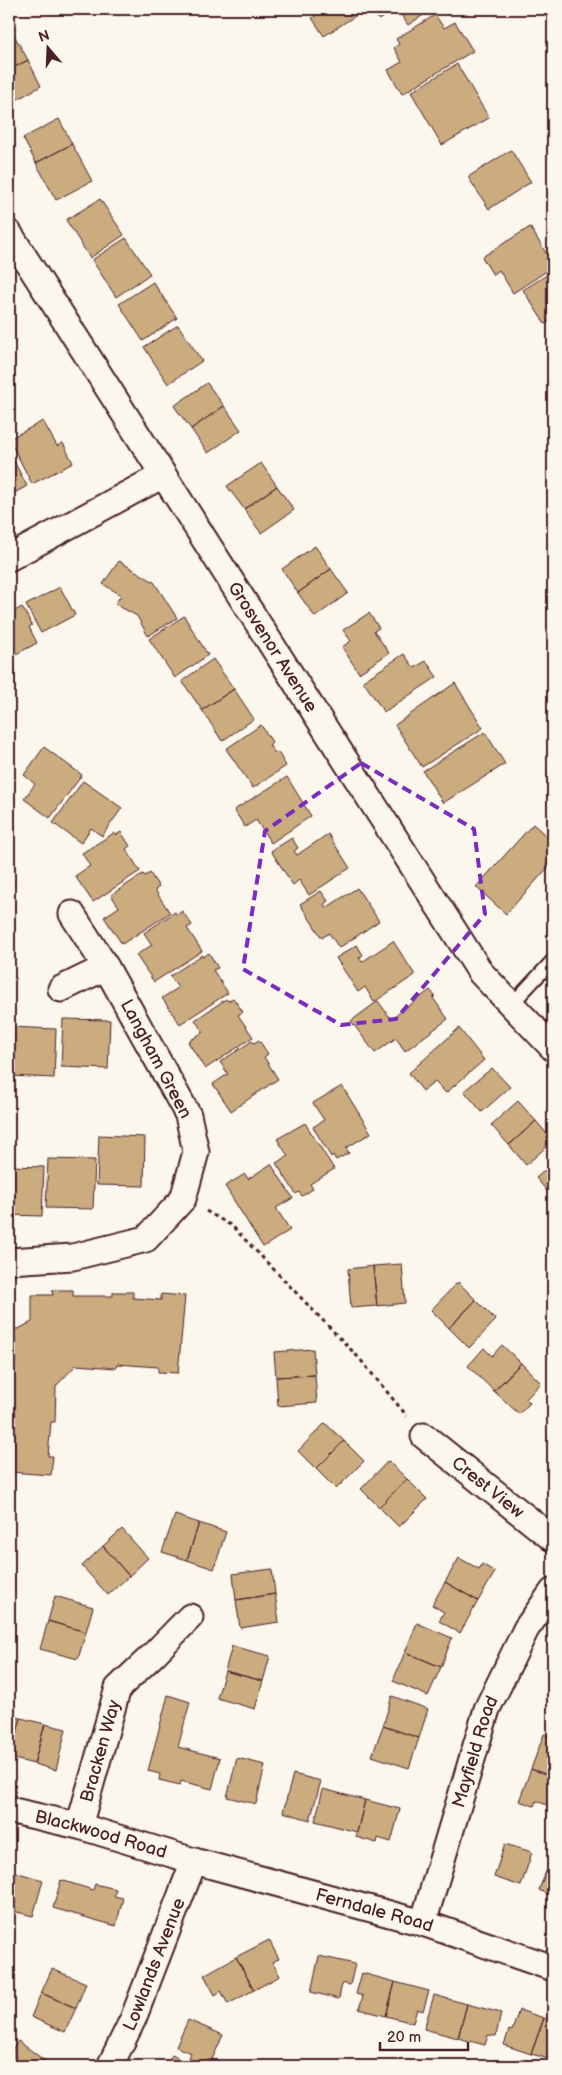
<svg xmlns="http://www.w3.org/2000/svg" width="562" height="2075" font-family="'Balsamiq Sans',sans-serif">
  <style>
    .building { fill: #cbac7f; stroke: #4a1f2b }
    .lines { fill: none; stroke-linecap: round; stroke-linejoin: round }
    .lane-casing { stroke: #4a1f2b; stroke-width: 16 }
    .street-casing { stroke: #4a1f2b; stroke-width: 29 }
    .path { stroke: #4a1f2b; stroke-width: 3; stroke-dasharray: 4 4; stroke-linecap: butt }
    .lane { stroke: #fbf7ec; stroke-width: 12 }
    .street { stroke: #fbf7ec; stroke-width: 25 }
    .marked { fill: none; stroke: #7b2cbf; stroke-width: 4; stroke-dasharray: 10 6; stroke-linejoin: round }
    .labels { text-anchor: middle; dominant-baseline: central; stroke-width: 4; stroke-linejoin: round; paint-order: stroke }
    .street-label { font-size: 18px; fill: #4a1f2b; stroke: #fbf7ec }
  </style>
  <rect width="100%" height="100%" fill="#fbf7ec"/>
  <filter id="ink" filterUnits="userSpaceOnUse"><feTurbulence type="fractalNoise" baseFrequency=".02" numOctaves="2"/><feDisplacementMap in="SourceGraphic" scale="10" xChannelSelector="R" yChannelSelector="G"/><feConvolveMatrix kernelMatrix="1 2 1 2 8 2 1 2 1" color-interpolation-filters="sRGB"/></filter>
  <g filter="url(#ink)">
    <!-- building -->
    <path class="building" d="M327,9H366L324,36L312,18Z
      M372,9H396L379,20Z
      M397,9H433L408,25Z
      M435,15L444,28L455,22L473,51L402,94L388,70L402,62L394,48L399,44L396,39Z
      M14,35L28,60L9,70V38Z
      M28,60L41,86L9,104V70Z
      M457,64L489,118L442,145L411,92Z
      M59,119L72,144L36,163L23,138Z
      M72,144L92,181L56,200L36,163Z
      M511,150L531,182L489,209L468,177Z
      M100,199L124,235L90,258L66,220Z
      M530,227L546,253L553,249V267L513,293L499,270L493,275L482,257Z
      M126,238L150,274L116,297L92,260Z
      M553,271V319L545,324L523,290Z
      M153,282L177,318L143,341L119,304Z
      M178,325L202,361L168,384L144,347Z
      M207,383L224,406L191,429L174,406Z
      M224,406L241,430L208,453L191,429Z
      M43,421L57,446L63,443L73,463L32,484L9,439Z
      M9,452L27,486L9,496Z
      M261,463L277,486L244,509L227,486Z
      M277,486L294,510L261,533L244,509Z
      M315,546L331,569L298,593L282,569Z
      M119,561L154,582L177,618L148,636L137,616L115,604L121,595L103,584Z
      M331,569L348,593L315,617L298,593Z
      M60,587L75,615L41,633L26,605Z
      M22,607L32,625L29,627L37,643L9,658V614Z
      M369,613L379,628L374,631L389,653L359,673L342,647L351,641L343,630Z
      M184,616L208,655L175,678L149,639Z
      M404,654L414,668L426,661L437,677L384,712L363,681Z
      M213,659L234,689L202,710L182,681Z
      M455,683L483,728L422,767L395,725Z
      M234,689L254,719L222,741L202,710Z
      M261,725L272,742L269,745L275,753L278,752L286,766L253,788L226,749Z
      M485,732L505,764L443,803L423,771Z
      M44,747L82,775L50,818L24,799L35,784L24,775Z
      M287,777L311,816L271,843L256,820L245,827L234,810Z
      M83,781L122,808L102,836L91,828L81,843L53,823Z
      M533,824L553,842V862L506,914L476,887Z
      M121,832L130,846L126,849L140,871L93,902L75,876L90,866L82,853L114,833L116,835Z
      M328,834L350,868L309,895L299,880L293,885L271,851L292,838L298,848L294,851L297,855Z
      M150,873L159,887L155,890L170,913L122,944L104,917L119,907L111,895L143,874L145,876Z
      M357,888L379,921L339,948L329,933L322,938L300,904L321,891L328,901L324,904L326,908Z
      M182,911L192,925L187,928L202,951L154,982L136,955L152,945L144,933L175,912L177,915Z
      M393,941L415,975L374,1002L365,987L358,992L336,958L357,945L363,955L359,958L362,962Z
      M209,953L218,968L213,970L228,993L180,1024L162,998L178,988L170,976L202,955L203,957Z
      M430,990L435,996L433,998L448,1019L405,1051L396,1038L375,1053L351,1021L378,1001L391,1019Z
      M233,998L243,1012L238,1015L253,1037L205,1069L188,1042L203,1032L195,1020L226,999L228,1001Z
      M63,1019L110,1020L108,1069L61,1067Z
      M9,1027L56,1029L54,1078L9,1076Z
      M459,1028L484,1060L446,1093L435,1082L423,1091L409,1073Z
      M259,1040L268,1054L264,1057L278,1079L231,1111L213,1084L228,1074L220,1062L252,1041L254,1043Z
      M492,1068L510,1087L482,1112L464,1091Z
      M342,1086L371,1133L346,1148L349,1153L336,1160L333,1155L331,1157L313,1127L324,1120L313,1103Z
      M518,1101L536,1121L509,1145L491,1125Z
      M536,1121L553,1141L526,1165L509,1145Z
      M305,1123L334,1169L310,1184L313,1189L302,1196L299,1192L296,1194L276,1163L288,1156L277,1139Z
      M99,1135L145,1137L144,1186L97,1185Z
      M48,1159L95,1160L93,1209L46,1208Z
      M553,1163V1198L536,1178Z
      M271,1164L293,1198L276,1208L290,1230L263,1247L225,1186L245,1174L248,1179Z
      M9,1166L44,1167L42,1216L9,1215Z
      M402,1264L405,1303L377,1306L373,1266Z
      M373,1266L377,1306L351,1308L348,1269Z
      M458,1282L476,1300L449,1328L431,1310Z
      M52,1290H73V1296H113V1292H133V1298L161,1300V1294L185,1296L178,1373L158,1372V1367L117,1364L116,1368L76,1365L56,1386L55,1422H51L48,1456H53L51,1475L9,1472V1328L18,1329L32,1322V1295H53Z
      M476,1300L496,1320L469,1348L449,1328Z
      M502,1345L521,1363L494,1391L468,1366L484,1348L492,1356Z
      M313,1349L315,1375L276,1377L274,1352Z
      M521,1363L541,1383L526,1399L530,1403L519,1414L494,1391Z
      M315,1375L317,1403L278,1406L276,1377Z
      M325,1423L344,1441L316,1469L298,1451Z
      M344,1441L364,1461L336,1489L316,1469Z
      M388,1461L407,1479L379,1507L361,1489Z
      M407,1479L427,1499L399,1527L379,1507Z
      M175,1515L199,1523L187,1560L162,1552Z
      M199,1523L226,1532L214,1569L187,1560Z
      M122,1529L148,1558L129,1576L103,1546Z
      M103,1546L129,1576L108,1595L82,1566Z
      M459,1558L479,1569L482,1564L495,1572L478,1601L445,1582Z
      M272,1569L275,1594L236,1600L233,1574Z
      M445,1582L478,1601L460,1633L439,1621L444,1612L432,1605Z
      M275,1594L279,1622L240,1628L236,1600Z
      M55,1596L93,1607L86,1632L48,1621Z
      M48,1621L86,1632L78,1659L40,1649Z
      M417,1623L452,1638L441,1667L405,1652Z
      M232,1646L270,1656L263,1681L225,1671Z
      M405,1652L441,1667L428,1696L393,1681Z
      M225,1671L263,1681L255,1709L217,1698Z
      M168,1695L190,1702L178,1747L220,1758L212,1789L181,1781L180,1785L159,1780L160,1774L148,1771Z
      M392,1696L428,1709L419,1738L383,1726Z
      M9,1715L21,1718L10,1758H9Z
      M21,1718L45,1724L34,1764L10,1758Z
      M45,1724L66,1729L56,1770L34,1764Z
      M383,1726L419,1738L409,1768L372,1756Z
      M544,1734L553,1738V1777L531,1769Z
      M237,1758L265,1765L256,1804L227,1797Z
      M531,1769L553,1777V1807L536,1801L534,1806L519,1801Z
      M293,1774L321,1781L310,1820L283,1812Z
      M323,1789L365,1800L357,1832L315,1821Z
      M365,1800L400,1809L391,1842L378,1838L377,1843L356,1837Z
      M505,1844L532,1852L521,1886L494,1877Z
      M546,1871L553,1873V1896L539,1890Z
      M15,1872L43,1880L33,1916L9,1910V1896Z
      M61,1880L93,1890L95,1884L116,1889L114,1896L123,1898L116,1926L53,1908Z
      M269,1940L279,1959L272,1962L280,1976L254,1990L236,1957Z
      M319,1956L355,1964L350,1985L342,1983L339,1999L311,1992Z
      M236,1957L254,1990L228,2004L221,1991L215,1995L204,1975Z
      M52,1969L86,1983L76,2008L41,1993Z
      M362,1973L395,1982L386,2016L359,2009L363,1996L356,1994Z
      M395,1982L429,1991L423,2011L417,2009L413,2023L386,2016Z
      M41,1993L76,2008L65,2032L31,2017Z
      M434,1995L467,2004L458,2038L424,2029Z
      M467,2004L501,2013L496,2036L488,2035L485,2045L458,2038Z
      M519,2010L544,2018L531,2054L504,2045L509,2030L512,2031Z
      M544,2018L553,2022V2060L531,2054Z
      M188,2020L223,2035L209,2066H202L188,2060L191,2053L176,2047Z
      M18,2041L48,2063L46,2066H9V2054Z
      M172,2055L191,2065V2066H166Z"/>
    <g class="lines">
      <defs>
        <path id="lane" d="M512,1004L553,960"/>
        <g id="street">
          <path id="s1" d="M9,233L481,973L553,1048"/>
          <path d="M9,558L163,475"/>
          <path d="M61,989L106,967"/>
          <path d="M9,1261L73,1257L146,1239L183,1199L196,1152L188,1115L106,967L72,914"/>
          <path id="s2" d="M424,1436L553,1539"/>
          <path id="s3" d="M9,1810L79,1826L194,1861L423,1923L553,1968"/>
          <path id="s4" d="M79,1826L118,1688L153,1655L190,1617"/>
          <path id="s5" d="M423,1923L487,1709L526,1629L553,1591"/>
          <path id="s6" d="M110,2066L133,2019L194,1861"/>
        </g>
      </defs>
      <!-- lane casing -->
      <use href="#lane" class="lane-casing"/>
      <!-- street casing -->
      <use href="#street" class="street-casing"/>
      <!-- path -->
      <path class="path" d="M206,1211L232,1226L359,1358L407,1416"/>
      <!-- lane -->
      <use href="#lane" class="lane"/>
      <!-- street -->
      <use href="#street" class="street"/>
    </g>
  </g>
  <!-- marked area -->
  <path class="marked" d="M361,763L474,829L485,914L396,1019L341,1025L243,969L265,831Z"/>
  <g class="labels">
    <!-- street labels -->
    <g class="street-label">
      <text stroke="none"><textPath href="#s1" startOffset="491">Grosvenor Avenue</textPath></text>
      <text transform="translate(156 1059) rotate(62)">Langham Green</text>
      <text stroke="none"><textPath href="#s2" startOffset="82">Crest View</textPath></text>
      <text stroke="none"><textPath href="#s4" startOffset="78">Bracken Way</textPath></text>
      <text stroke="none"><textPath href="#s5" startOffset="179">Mayfield Road</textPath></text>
      <text stroke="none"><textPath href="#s3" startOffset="95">Blackwood Road</textPath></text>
      <text stroke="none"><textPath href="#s3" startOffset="379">Ferndale Road</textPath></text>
      <text stroke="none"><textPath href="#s6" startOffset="111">Lowlands Avenue</textPath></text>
    </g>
  </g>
  <!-- margin -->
  <rect width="562" height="2075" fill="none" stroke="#fbf7ec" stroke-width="30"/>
  <rect x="15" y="15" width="532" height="2045" fill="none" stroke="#4a1f2b" stroke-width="2" filter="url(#ink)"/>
  <!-- north arrow -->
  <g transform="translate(48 48) rotate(341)" stroke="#fbf7ec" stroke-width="4" paint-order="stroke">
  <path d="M0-4L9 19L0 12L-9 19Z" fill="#4a1f2b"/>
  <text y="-8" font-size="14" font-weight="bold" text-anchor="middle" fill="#4a1f2b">N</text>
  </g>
  <!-- scale -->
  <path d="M380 2042v8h88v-8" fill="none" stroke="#4a1f2b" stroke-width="2.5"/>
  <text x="387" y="2042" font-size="15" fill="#4a1f2b" stroke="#fbf7ec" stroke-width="4" paint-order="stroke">20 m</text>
</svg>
